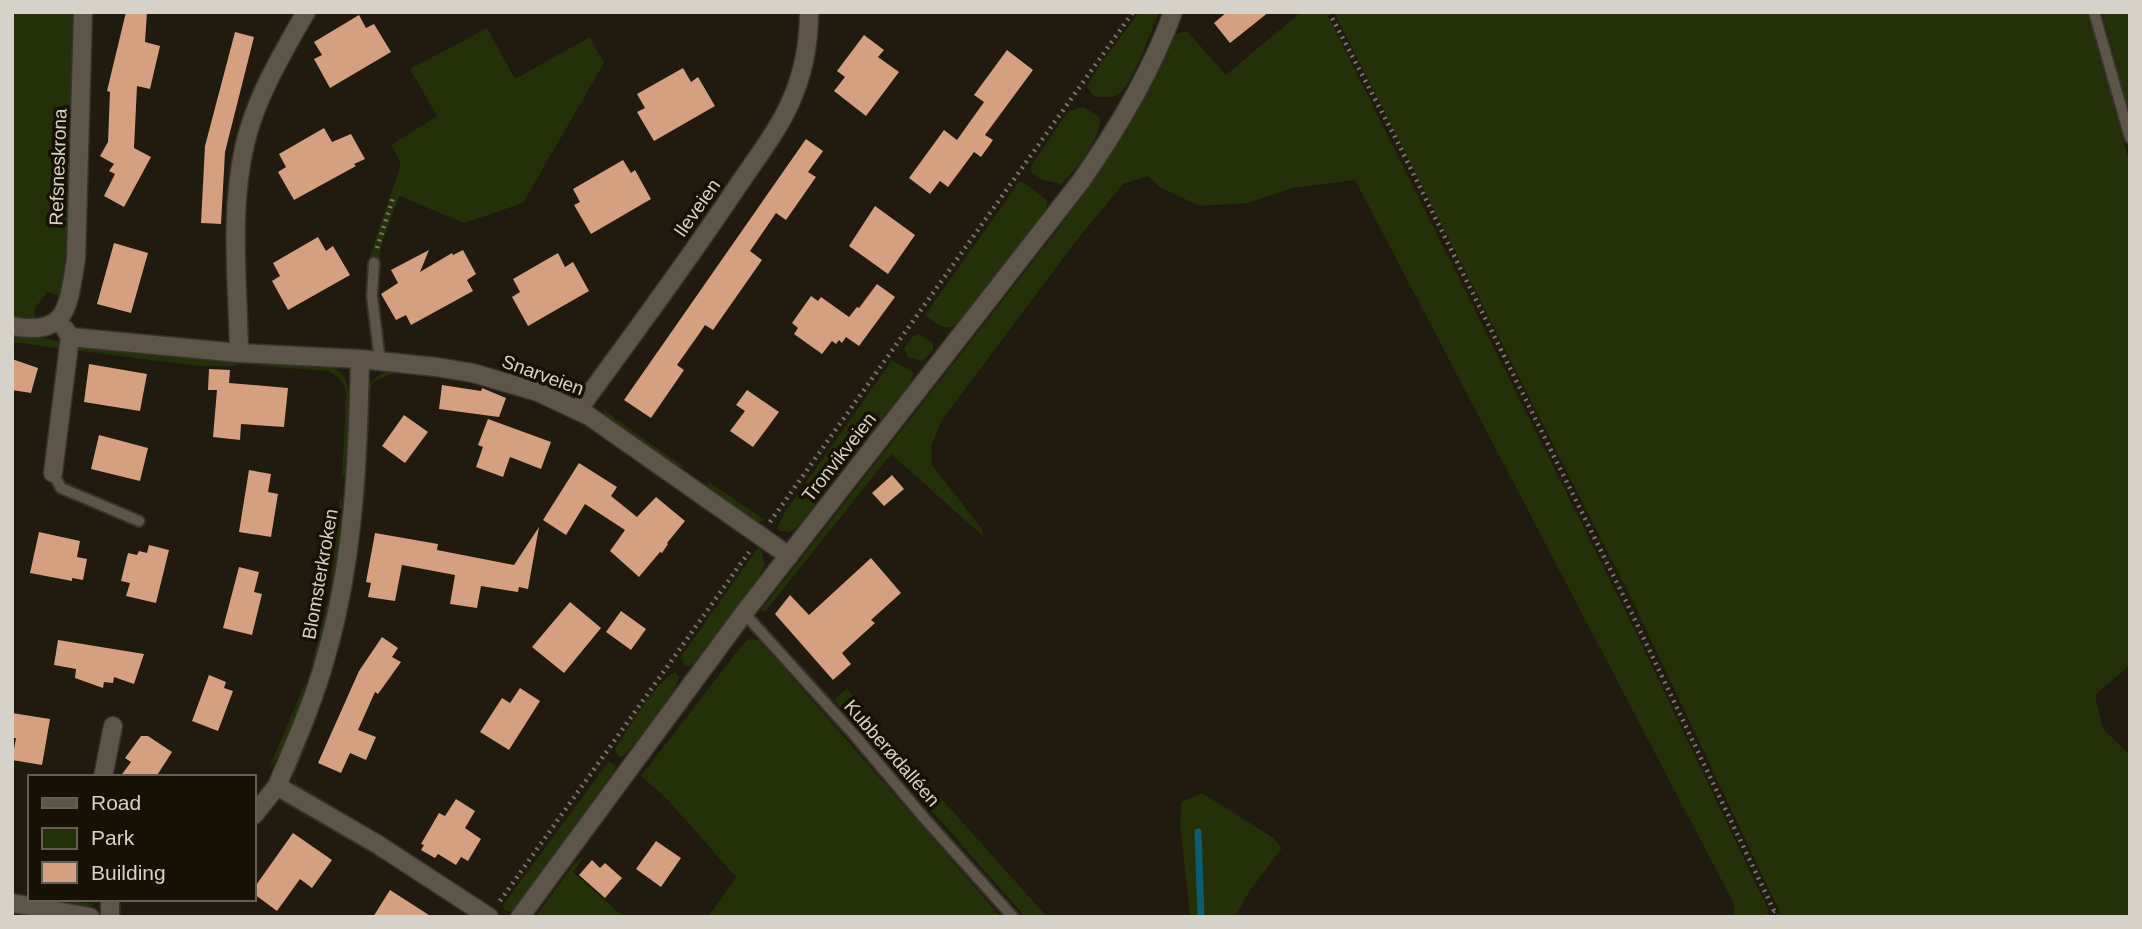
<svg xmlns="http://www.w3.org/2000/svg" width="2142" height="929" font-family="Arial,sans-serif">
  <style>
    .green { fill: #243008 }
    .lines { fill: none; stroke-linecap: round; stroke-linejoin: round }
    .stream { stroke: #0d5d72; stroke-width: 7 }
    .building { fill: #d5a07f }
    .service-casing { stroke: #38322c; stroke-width: 14 }
    .minor-casing { stroke: #38322c; stroke-width: 21 }
    .tertiary-casing { stroke: #38322c; stroke-width: 21 }
    .path { stroke: #797369; stroke-width: 4.5; stroke-dasharray: 2 5; stroke-linecap: butt }
    .service { stroke: #5d5547; stroke-width: 10 }
    .minor { stroke: #5d5547; stroke-width: 18 }
    .tertiary { stroke: #5d5547; stroke-width: 18 }
    .labels { text-anchor: middle; dominant-baseline: central; stroke-width: 7; stroke-linejoin: round; paint-order: stroke }
    .street-label { font-size: 19px; fill: #d6d1c9; stroke: #181106 }
  </style>
  <rect width="100%" height="100%" fill="#211a0e"/>
  <!-- green -->
  <path class="green" d="M12,12H75L70,240L66,274L60,296L47,292L34,310L35,322L12,321Z
    M1139,12H1159C1151,31 1134,81 1120,93C1116,97 1109,97 1104,97C1095,98 1090,94 1087,86L1099,66Z
    M1301,12H1326L1626,612L1769,911L1763,917H1733L1734,904L1355,180L1293,188L1248,203L1200,206L1161,188L1148,176L1123,184L1076,241L942,420L931,446L932,465L982,529L983,536L891,454L765,612L761,610L1055,233C1103,169 1145,110 1175,34L1187,31L1226,75Z
    M1334,12H2087L2130,164V665L2095,695L2103,729L2130,755V917H1782L1634,604Z
    M2102,12H2130V114Z
    M487,28L515,79L590,37L604,63L523,203L464,223L399,196L382,244L378,264L368,261L399,170L400,161L391,145L437,116L410,69Z
    M1083,107L1100,117C1100,141 1078,168 1061,184L1043,180L1032,173L1031,166L1064,117L1070,111Z
    M1019,182H1023L1047,200L1046,209L961,320C946,334 939,326 925,315Z
    M12,332L57,341L63,344V349L12,342Z
    M919,334L933,343V351L922,361L908,357L904,349L912,337Z
    M74,345L183,357L221,359L236,363L237,366H199L73,350Z
    M892,360L914,373L910,384L797,527L790,532L780,531L777,528L785,512Z
    M271,363C288,364 321,362 336,369C360,380 346,449 345,472L342,480L346,392L342,381L329,371L257,366Z
    M390,371L425,373L427,375L395,373L374,381L371,386L365,501L363,497L367,389C371,379 380,373 390,371Z
    M603,402L606,412L684,467L675,465L605,415Z
    M709,482L765,520L758,522L710,489L707,485Z
    M340,499H342C339,547 334,596 320,641C317,650 316,660 311,667L330,592Z
    M761,548L765,566L760,575L694,663L689,666L685,665L680,658L757,549Z
    M749,639L758,640L770,652L1001,917H708L736,877L667,799L641,776L743,644Z
    M675,673L679,676C677,694 640,736 628,752L622,757L618,756L615,749C626,733 659,676 675,673Z
    M305,683C309,699 282,756 269,769Z
    M847,688L867,715L1047,917H1025L834,700Z
    M318,716L294,776L297,784L392,841L387,842L297,788C284,768 304,739 313,719Z
    M609,761L616,766L614,771L514,909L509,912L504,910L503,905Z
    M1202,793L1272,837L1282,848L1249,892L1235,917H1190L1180,822L1182,802Z
    M278,800L294,801L378,853L382,860Z
    M585,855L573,872L624,917H535L573,865Z
    M35,899H68L94,904V899H102L91,906L84,908Z"/>
  <g class="lines">
    <!-- stream -->
    <path class="stream" d="M1198,832L1201,917"/>
  </g>
  <!-- building -->
  <path class="building" d="M126,12H147L145,42L160,46L150,89L137,86L134,148L151,157L124,207L104,196L115,174L109,171L114,164L100,156L108,142L110,92L107,91Z
    M1227,12H1269L1230,43L1214,23Z
    M359,15L366,28L374,24L391,52L330,88L314,59L322,55L314,42Z
    M235,32L254,37L225,152L221,224L201,223L205,146Z
    M864,35L884,50L878,57L899,72L866,116L834,91L845,77L837,71Z
    M1007,50L1033,70L985,135L993,140L981,157L974,152L948,187L940,181L930,194L909,178L944,130L957,140L984,102L974,95Z
    M683,68L691,82L698,77L715,106L654,141L637,112L645,108L637,94Z
    M324,128L332,142L351,134L365,159L354,164L356,166L294,200L278,172L286,167L279,154Z
    M806,139L823,151L808,172L816,177L786,220L776,213L750,251L762,260L713,330L705,325L699,334L677,365L684,370L651,418L624,400Z
    M623,160L631,173L635,170L651,199L591,234L574,205L580,202L573,189Z
    M875,206L915,235L888,274L849,246Z
    M318,237L326,251L333,246L350,275L288,310L272,281L280,276L273,263Z
    M114,243L148,253L131,313L97,304Z
    M429,250L420,272L452,253L453,255L463,250L476,274L467,280L473,291L411,325L406,315L396,320L381,294L398,283L391,270Z
    M558,253L565,267L573,262L589,291L528,326L512,297L520,292L513,279Z
    M877,284L895,297L859,346L846,337L842,343L839,340L836,344L832,341L822,354L794,334L798,328L792,323L811,296L818,301L821,297L849,317L857,307L859,308Z
    M12,359L38,368L31,393L12,390Z
    M89,364L147,374L140,411L84,402Z
    M209,369L230,370L229,383L288,388L284,427L241,424L240,440L213,437L217,390H208Z
    M442,385L481,391L482,388L506,398L499,417L439,409Z
    M747,390L779,412L753,447L730,431L745,411L736,405Z
    M404,415L428,432L405,463L382,446Z
    M488,419L551,442L541,469L510,457L503,477L476,467L483,447L478,445Z
    M99,435L148,448L140,481L91,469Z
    M579,463L617,487L611,496L637,517L656,497L685,521L667,543L668,544L662,553L660,552L639,577L610,551L625,530L585,504L566,535L543,520Z
    M249,470L271,474L268,492L278,494L271,537L239,532Z
    M892,475L904,489L884,506L872,493Z
    M539,527L528,589L519,587L518,592L481,586L477,608L450,604L455,575L402,565L395,601L368,597L371,583L366,582L375,533L438,544L437,550L514,565Z
    M39,532L80,541L77,557L87,559L83,580L72,578V581L30,573Z
    M149,545L169,550L156,603L126,596L130,583L121,581L128,553L137,555L139,551L147,553Z
    M871,558L901,593L871,620L875,623L842,653L851,664L833,680L775,614L790,595L809,615Z
    M239,567L259,572L254,592L262,594L252,635L223,628Z
    M570,602L601,628L564,673L532,647Z
    M621,611L646,629L631,650L606,632Z
    M382,637L398,648L392,657L401,662L378,694L375,692L358,730L376,737L366,760L350,753L341,773L318,763L359,671Z
    M58,640L144,654L134,684L114,677L113,683L104,682L103,688L75,678L76,669L54,665Z
    M209,675L226,682L224,688L233,691L218,731L192,721Z
    M520,688L540,701L509,750L480,732L502,698L510,703Z
    M12,713L50,719L42,765L12,760L16,738H12Z
    M141,736H148L172,752L156,777H120L131,762L125,758Z
    M456,799L475,811L465,828L481,839L468,861L461,857L456,865L438,854L435,858L421,850L424,845L421,844L439,813L445,816Z
    M293,833L332,860L312,888L300,879L277,911L254,894V888Z
    M656,841L681,858L661,887L636,869Z
    M592,860L600,868L605,863L622,878L605,898L579,875Z
    M390,890L432,917H373Z"/>
  <g class="lines">
    <defs>
      <path id="service" d="M2094,12L2130,138
        M374,263L372,296L380,361
        M53,473L61,488L139,521
        M744,613L856,737L925,819L1013,917"/>
      <path id="minor" d="M306,12C282,54 256,97 245,144C229,213 238,283 239,353L360,359L436,367L473,373L538,392L589,416L789,556
        M12,326C69,337 68,305 76,259L83,12
        M70,337L239,353
        M360,359C358,458 354,560 326,656C314,701 295,743 277,786L377,844L489,917
        M578,410C630,339 682,269 731,196C751,165 776,135 791,101C803,74 809,42 809,12
        M53,473L70,337L65,329
        M103,777L113,726
        M254,815L277,786
        M110,899V917
        M12,903L90,917"/>
      <path id="tertiary" d="M520,917L744,613L1081,181C1118,128 1151,73 1173,12"/>
    </defs>
    <!-- service casing -->
    <use href="#service" class="service-casing"/>
    <!-- minor casing -->
    <use href="#minor" class="minor-casing"/>
    <!-- tertiary casing -->
    <use href="#tertiary" class="tertiary-casing"/>
    <!-- path -->
    <path class="path" d="M1329,12L1395,137L1623,595L1777,917
      M377,248L394,195
      M770,522L1133,12
      M500,901L749,552
      M1768,917L1774,911"/>
    <!-- service -->
    <use href="#service" class="service"/>
    <!-- minor -->
    <use href="#minor" class="minor"/>
    <!-- tertiary -->
    <use href="#tertiary" class="tertiary"/>
  </g>
  <g class="labels">
    <!-- street labels -->
    <g class="street-label">
      <text transform="translate(58 167) rotate(-88)">Refsneskrona</text>
      <text transform="translate(697 208) rotate(-55)">Ileveien</text>
      <text transform="translate(543 375) rotate(20)">Snarveien</text>
      <text transform="translate(839 457) rotate(-52)">Tronvikveien</text>
      <text transform="translate(320 574) rotate(-80)">Blomsterkroken</text>
      <text transform="translate(892 753) rotate(49)">Kubberødalléen</text>
    </g>
  </g>
  <!-- border -->
  <rect width="2142" height="929" fill="none" stroke="#d6d1c9" stroke-width="28"/>
  <!-- legend -->
  <rect x="28" y="775" width="228" height="126" fill="#181106" stroke="#645e54" stroke-width="2"/>
  <rect x="42" y="798" width="35" height="10" fill="#5d5547" stroke="#645e54" stroke-width="2"/>
  <text x="91" y="810" font-size="21" fill="#d6d1c9">Road</text>
  <rect x="42" y="828" width="35" height="21" fill="#243008" stroke="#645e54" stroke-width="2"/>
  <text x="91" y="845" font-size="21" fill="#d6d1c9">Park</text>
  <rect x="42" y="862" width="35" height="21" fill="#d5a07f" stroke="#645e54" stroke-width="2"/>
  <text x="91" y="880" font-size="21" fill="#d6d1c9">Building</text>
</svg>
